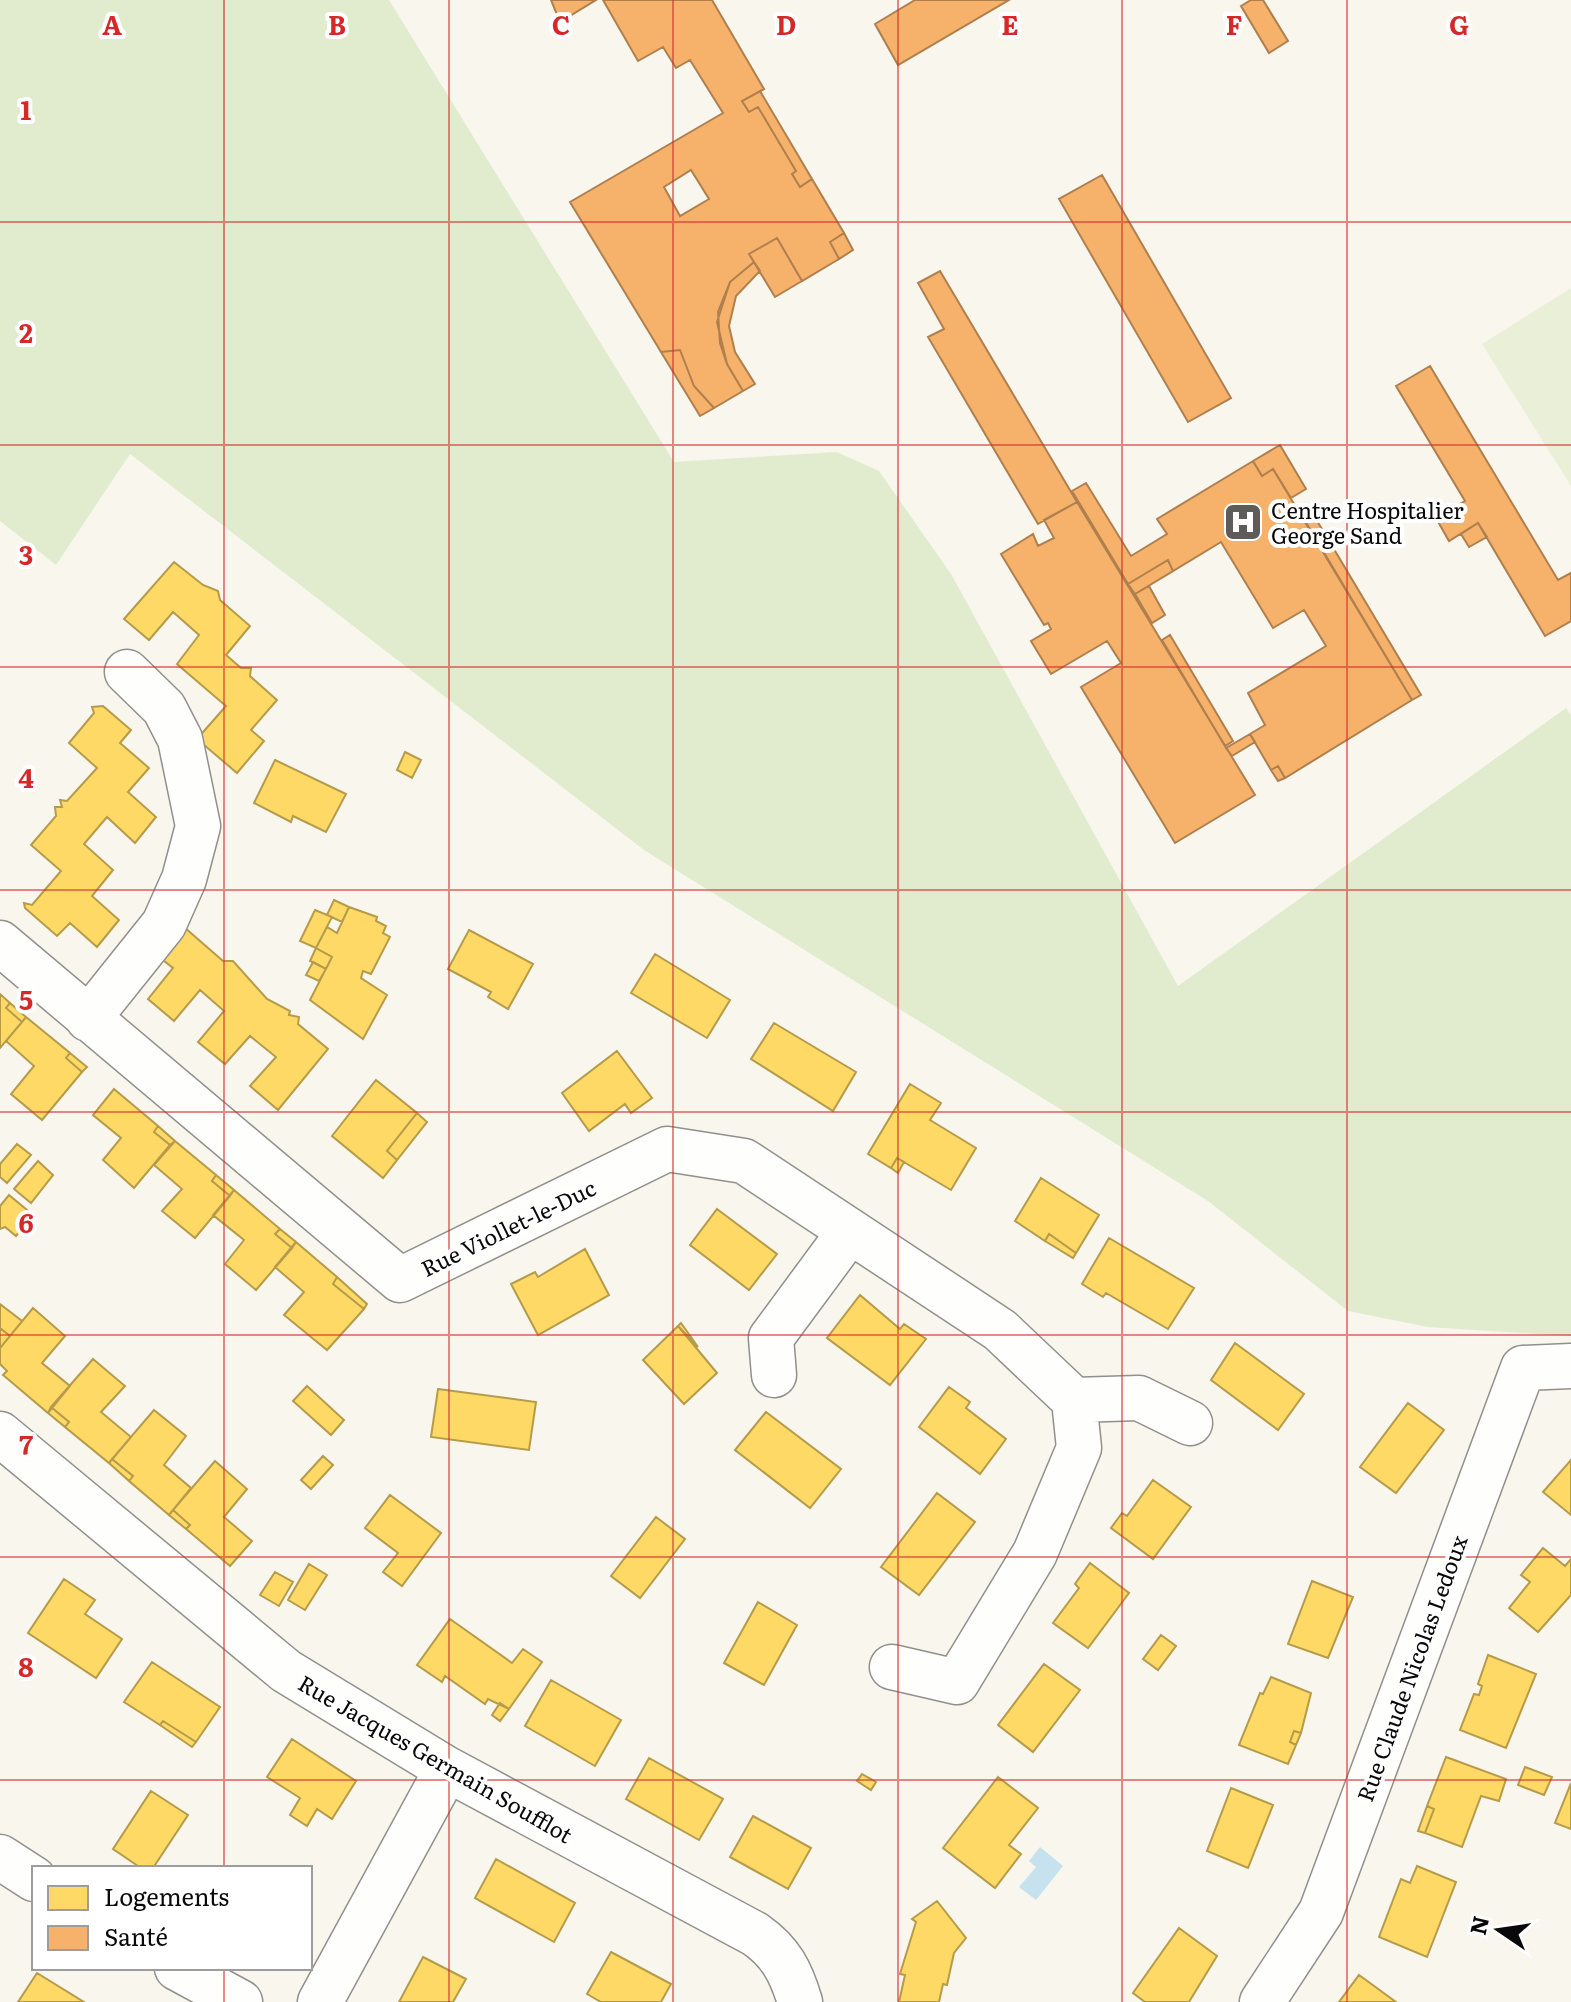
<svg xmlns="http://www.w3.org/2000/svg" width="1571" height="2002" font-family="Literata,serif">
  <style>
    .green { fill: #e1eccf }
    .pitch { fill: #eaf0d8 }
    .water { fill: #c6e2ef }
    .homes { fill: #ffd966; stroke: #b59b4a; stroke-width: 2 }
    .health { fill: #f6b26b; stroke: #af7f4e; stroke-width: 2; fill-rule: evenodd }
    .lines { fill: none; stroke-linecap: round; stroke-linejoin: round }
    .minor-casing { stroke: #91908c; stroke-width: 47 }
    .minor { stroke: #fefefc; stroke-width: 44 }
    .grid { fill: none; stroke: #d62828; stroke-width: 2; stroke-opacity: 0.55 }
    .labels { text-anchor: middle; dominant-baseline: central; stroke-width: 8; stroke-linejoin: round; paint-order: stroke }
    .poi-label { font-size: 22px; fill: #090909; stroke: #fff; text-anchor: start }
    .street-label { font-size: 22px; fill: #090909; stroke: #fff }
    .grid-label { font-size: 26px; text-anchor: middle; font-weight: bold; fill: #d62828; stroke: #fff; stroke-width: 8; stroke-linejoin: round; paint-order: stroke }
  </style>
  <rect width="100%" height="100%" fill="#f8f6ed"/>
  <!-- green -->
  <path class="green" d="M0,0H389L674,462L837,452L879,471L951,574L1178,986L1566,708L1571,715V1336L1428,1327L1348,1311L1208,1201L644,850L130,454L56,565L0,521Z"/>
  <!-- pitch -->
  <path class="pitch" d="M1571,288V486L1482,344Z"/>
  <!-- water -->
  <path class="water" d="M1040,1847L1063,1866L1036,1900L1019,1887L1036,1867L1029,1861Z"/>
  <!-- homes -->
  <path class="homes" d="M174,562L203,585L218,591L220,600L250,626L226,655L241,668H251L250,676L277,700L251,730L264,741L237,773L197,739L226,706L177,664L199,635L173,612L149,640L124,619Z
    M103,706L131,730L120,743L149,768L128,792L156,817L135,843L107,817L84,844L113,870L92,896L119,920L97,947L70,923L57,936L25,908L24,903L32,905L61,871L31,845L56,816L55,807H62L60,800L67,801L97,768L69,743L94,713L92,707Z
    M405,752L421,760L412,778L397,770Z
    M275,760L346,794L326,832L293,816L291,822L254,803Z
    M334,900L349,907L342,922L327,915Z
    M349,907L377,917L376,921L386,926L383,933L390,937L371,974L363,971L361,978L387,995L363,1039L310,1000L332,957L316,948L327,927L337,933Z
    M315,910L332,917L316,948L300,941Z
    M184,927L223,961H233L267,999L290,1011L289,1015L299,1017L298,1024L328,1049L278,1110L250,1086L276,1057L250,1036L225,1064L198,1042L224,1011L200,990L174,1021L148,999L173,968L159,957Z
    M469,930L533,964L508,1009L488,997L491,992L448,969Z
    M316,948L332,957L326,969L310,961Z
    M655,954L730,1000L707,1038L631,993Z
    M313,962L326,969L319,981L306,975Z
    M0,994L10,1003L6,1008L22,1022L0,1048Z
    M10,1003L26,1017L22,1022L6,1008Z
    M26,1017L70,1053L66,1058L82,1072L42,1120L11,1094L34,1066L6,1041Z
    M774,1023L856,1072L833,1111L751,1059Z
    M617,1051L652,1098L631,1113L625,1104L589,1131L562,1093Z
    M70,1053L87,1067L82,1072L66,1058Z
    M376,1080L417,1113L387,1151L397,1160L383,1178L332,1136Z
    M910,1084L941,1103L930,1120L976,1148L951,1190L897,1158L891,1168L868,1154Z
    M114,1089L158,1126L154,1132L170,1145L134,1188L103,1160L121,1138L93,1115Z
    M417,1113L427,1122L397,1160L387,1151Z
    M158,1126L175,1141L170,1145L154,1132Z
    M175,1141L216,1175L212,1181L230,1196L195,1238L162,1211L182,1189L154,1165Z
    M17,1144L31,1155L7,1183L0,1177V1164Z
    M897,1158L904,1162L898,1173L891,1168Z
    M38,1161L53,1175L31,1203L14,1189Z
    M216,1175L234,1190L230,1196L212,1181Z
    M1041,1178L1099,1215L1076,1253L1049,1234L1045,1241L1015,1221Z
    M234,1190L280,1229L275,1234L292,1248L256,1290L225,1264L244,1240L213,1215Z
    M9,1195L33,1215L16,1236L5,1227L0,1229V1206Z
    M717,1209L777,1254L749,1290L690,1245Z
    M280,1229L296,1242L292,1248L275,1234Z
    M1049,1234L1076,1253L1073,1258L1045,1241Z
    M1109,1238L1194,1288L1168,1329L1106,1293L1103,1297L1082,1284Z
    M296,1242L337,1277L333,1284L364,1309L327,1350L284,1315L304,1292L275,1267Z
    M585,1249L609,1295L538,1335L511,1284L535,1272L538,1277Z
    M337,1277L367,1304L364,1309L333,1284Z
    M860,1295L900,1329L904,1324L926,1339L890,1385L827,1338Z
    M0,1304L22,1321L10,1336L0,1328Z
    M33,1308L65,1336L42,1363L70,1386L48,1413L3,1375L7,1371L0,1364V1348Z
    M681,1323L698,1347L678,1326Z
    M678,1326L717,1373L684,1404L643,1360Z
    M0,1328L10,1336L0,1348Z
    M1235,1343L1304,1394L1278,1430L1211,1380Z
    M93,1359L125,1386L101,1412L131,1437L109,1463L65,1427L69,1422L51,1407Z
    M307,1386L344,1420L331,1435L293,1401Z
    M949,1387L970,1402L966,1408L1006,1439L980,1474L919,1427Z
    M438,1389L536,1402L529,1450L431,1437Z
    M1408,1403L1444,1430L1396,1493L1360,1467Z
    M51,1407L69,1422L65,1427L48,1413Z
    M154,1410L186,1436L164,1465L191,1488L169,1515L129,1481L133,1476L112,1459Z
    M766,1412L841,1469L810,1508L735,1450Z
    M323,1456L333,1465L311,1489L301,1480Z
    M112,1459L133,1476L129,1481L109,1463Z
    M1571,1460V1515L1543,1492Z
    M215,1461L247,1489L224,1517L252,1541L230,1566L186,1529L190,1525L173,1510Z
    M1153,1480L1191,1507L1153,1559L1111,1528L1122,1513L1127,1516Z
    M937,1493L975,1522L919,1595L881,1567Z
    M390,1495L441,1533L402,1586L383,1572L398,1553L365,1528Z
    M173,1510L190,1525L186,1529L169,1515Z
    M656,1517L685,1539L640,1598L611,1576Z
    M1543,1548L1565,1566L1571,1559V1595L1538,1632L1509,1608L1530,1582L1521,1575Z
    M1090,1563L1129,1593L1088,1648L1053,1623L1079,1588L1075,1584Z
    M309,1564L327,1575L305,1610L288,1600Z
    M275,1572L293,1582L279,1606L260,1595Z
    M64,1579L95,1600L85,1614L122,1639L96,1678L28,1633Z
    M1312,1581L1353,1597L1328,1658L1288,1644Z
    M758,1602L797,1625L764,1685L724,1663Z
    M450,1619L512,1663L523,1649L542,1662L509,1709L488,1699L485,1704L445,1676L442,1682L417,1665Z
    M1161,1635L1176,1646L1158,1670L1143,1659Z
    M1488,1655L1536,1674L1506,1748L1460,1730L1474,1694L1479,1695L1482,1686L1478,1684Z
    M152,1662L220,1707L196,1742L163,1721L160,1725L124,1702Z
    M1044,1664L1080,1690L1033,1752L998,1725Z
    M1271,1677L1311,1693L1301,1733L1294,1731L1290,1742L1296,1745L1288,1764L1239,1745L1260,1693L1263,1694Z
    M551,1680L621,1720L595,1766L525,1726Z
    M500,1703L509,1709L500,1721L492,1715Z
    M163,1721L196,1742L192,1747L160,1725Z
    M1294,1731L1301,1733L1296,1745L1290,1742Z
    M292,1739L356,1781L332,1819L317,1809L307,1826L290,1815L300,1798L267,1777Z
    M1446,1757L1506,1779L1499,1801L1481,1796L1462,1847L1425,1833L1434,1809L1427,1806Z
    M649,1758L723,1799L699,1840L626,1799Z
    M1525,1767L1552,1777L1544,1795L1518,1785Z
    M862,1774L876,1782L871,1790L857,1781Z
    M998,1777L1038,1808L1009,1845L1021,1854L995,1888L943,1848Z
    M1571,1783V1829L1555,1823Z
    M1231,1788L1273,1805L1248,1868L1207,1851Z
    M151,1791L188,1815L153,1868H141L113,1849Z
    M1427,1806L1434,1809L1425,1833L1418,1831Z
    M753,1816L811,1848L788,1889L730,1857Z
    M496,1859L575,1903L554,1942L475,1898Z
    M1417,1866L1456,1882L1427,1957L1379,1937L1401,1879L1410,1883Z
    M937,1901L966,1938L954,1953L947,1985L943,1984L939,2002H899L905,1975L900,1974L916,1922L912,1919Z
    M1179,1928L1217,1956L1189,2002H1145L1133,1993Z
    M611,1952L671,1984L661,2002H601L587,1994Z
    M423,1957L466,1979L453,2002H399Z
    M37,1973L84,2002H18Z
    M1359,1975L1396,2002H1339Z"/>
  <!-- health -->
  <path class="health" d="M551,0H596L560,22Z
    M603,0H712L764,89L742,101L749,112L758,107L796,171L792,174L800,187L812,179L844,233L830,242L839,259L802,281L777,238L749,254L754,262L730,282L717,322L727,364L743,391L714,408L694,386L680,350L661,352L570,202L723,113L690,60L676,68L663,47L638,61ZM691,170L709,199L680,216L664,187Z
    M915,0H1009L898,65L875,24Z
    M1251,0H1263L1288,41L1269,53L1241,6Z
    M760,91L812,179L800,187L792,174L796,171L758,107L749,112L742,101Z
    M1102,175L1231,398L1188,422L1059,199Z
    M844,233L853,250L839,259L830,242Z
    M777,238L802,281L775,297L749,254Z
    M754,262L760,271L736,296L729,326L735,352L755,384L743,391L727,364L720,343L718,312L730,282Z
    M940,271L1077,502L1038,524L928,337L944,329L918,283Z
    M680,350L694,386L714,408L700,416L661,352Z
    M1430,366L1558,580L1571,573V621L1545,636L1478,523L1449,541L1436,518L1465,501L1396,386Z
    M1280,445L1306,489L1291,498L1273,469L1262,476L1253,461Z
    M1253,461L1262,476L1273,469L1412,700L1285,778L1278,766L1271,770L1250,734L1265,725L1248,693L1326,646L1304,610L1273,628L1221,542L1173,571L1168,560L1128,584L1072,491L1086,483L1131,556L1167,534L1157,519Z
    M1077,502L1255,795L1175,843L1081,687L1121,663L1107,641L1051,674L1031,641L1051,629L1048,623L1044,625L1001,554L1033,534L1038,546L1054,538L1044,520Z
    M1310,509L1421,695L1412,700L1301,514Z
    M1478,523L1487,537L1469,547L1461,534Z
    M1168,560L1173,571L1135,594L1128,584Z
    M1149,586L1165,615L1152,623L1135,594Z
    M1170,635L1233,741L1225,746L1162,640Z
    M1250,734L1255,742L1232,756L1226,748Z
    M1278,766L1285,778L1278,781L1271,770Z"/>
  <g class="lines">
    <defs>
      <path id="minor" d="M0,943L400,1280L667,1149L744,1161L1000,1330L1074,1400L1079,1448L1035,1553L957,1682L892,1667
        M88,1019L164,924L184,879L198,826L180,739L164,708L127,672
        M774,1375L771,1338L850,1231
        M1074,1400L1139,1398L1190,1423
        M0,1434L286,1671L447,1769L755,1934C781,1952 791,1972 800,2002
        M0,1857L34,1879
        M177,1968L240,2002
        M320,2002L447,1769
        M1262,2002L1321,1912L1523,1368L1571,1366"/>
    </defs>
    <!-- minor casing -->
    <use href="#minor" class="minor-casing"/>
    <!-- minor -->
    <use href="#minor" class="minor"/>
  </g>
  <!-- grid -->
  <path class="grid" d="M224,0V1868M449,0V2002M673,0V2002M898,0V2002M1122,0V2002M1347,0V2002M0,222H1571M0,445H1571M0,667H1571M0,890H1571M0,1112H1571M0,1335H1571M0,1557H1571M0,1780H1571M224,1968V2002"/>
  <!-- icons -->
  <defs>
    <symbol id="hospital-square" viewBox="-11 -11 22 22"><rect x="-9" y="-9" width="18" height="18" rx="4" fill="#5d5c59" stroke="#fff"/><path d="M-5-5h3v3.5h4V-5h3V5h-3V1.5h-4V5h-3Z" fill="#fff"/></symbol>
  </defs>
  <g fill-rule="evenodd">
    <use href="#hospital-square" x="1221" y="500" width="44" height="44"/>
  </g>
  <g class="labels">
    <!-- poi labels -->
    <g class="poi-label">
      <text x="1271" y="509">Centre Hospitalier<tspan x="1271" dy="25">George Sand</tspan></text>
    </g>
    <!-- street labels -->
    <g class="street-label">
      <text transform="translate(508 1227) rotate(-26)">Rue Viollet-le-Duc</text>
      <text transform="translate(1411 1668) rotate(-70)">Rue Claude Nicolas Ledoux</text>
      <text transform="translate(436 1758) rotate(30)">Rue Jacques Germain Soufflot</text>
    </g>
  </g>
  <g class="grid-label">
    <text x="112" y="35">A</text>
    <text x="337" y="35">B</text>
    <text x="561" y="35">C</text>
    <text x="786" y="35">D</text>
    <text x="1010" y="35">E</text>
    <text x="1234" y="35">F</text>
    <text x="1459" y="35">G</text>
    <text x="26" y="120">1</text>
    <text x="26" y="343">2</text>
    <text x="26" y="565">3</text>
    <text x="26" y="788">4</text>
    <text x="26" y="1010">5</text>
    <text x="26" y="1233">6</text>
    <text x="26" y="1455">7</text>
    <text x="26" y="1677">8</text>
  </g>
  <!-- legend -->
  <rect x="32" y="1866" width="280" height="104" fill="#ffffff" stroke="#9d9d9d" stroke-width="2"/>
  <rect x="48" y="1886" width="40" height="24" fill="#ffd966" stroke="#9d9d9d" stroke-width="2"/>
  <text x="104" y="1906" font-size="24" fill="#090909">Logements</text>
  <rect x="48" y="1926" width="40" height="24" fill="#f6b26b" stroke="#9d9d9d" stroke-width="2"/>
  <text x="104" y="1946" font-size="24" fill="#090909">Santé</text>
  <!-- north arrow -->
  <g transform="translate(1499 1930) rotate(283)" stroke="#ffffff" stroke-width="6" paint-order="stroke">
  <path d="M0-6L14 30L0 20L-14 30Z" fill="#090909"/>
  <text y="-12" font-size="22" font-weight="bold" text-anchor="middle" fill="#090909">N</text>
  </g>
</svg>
